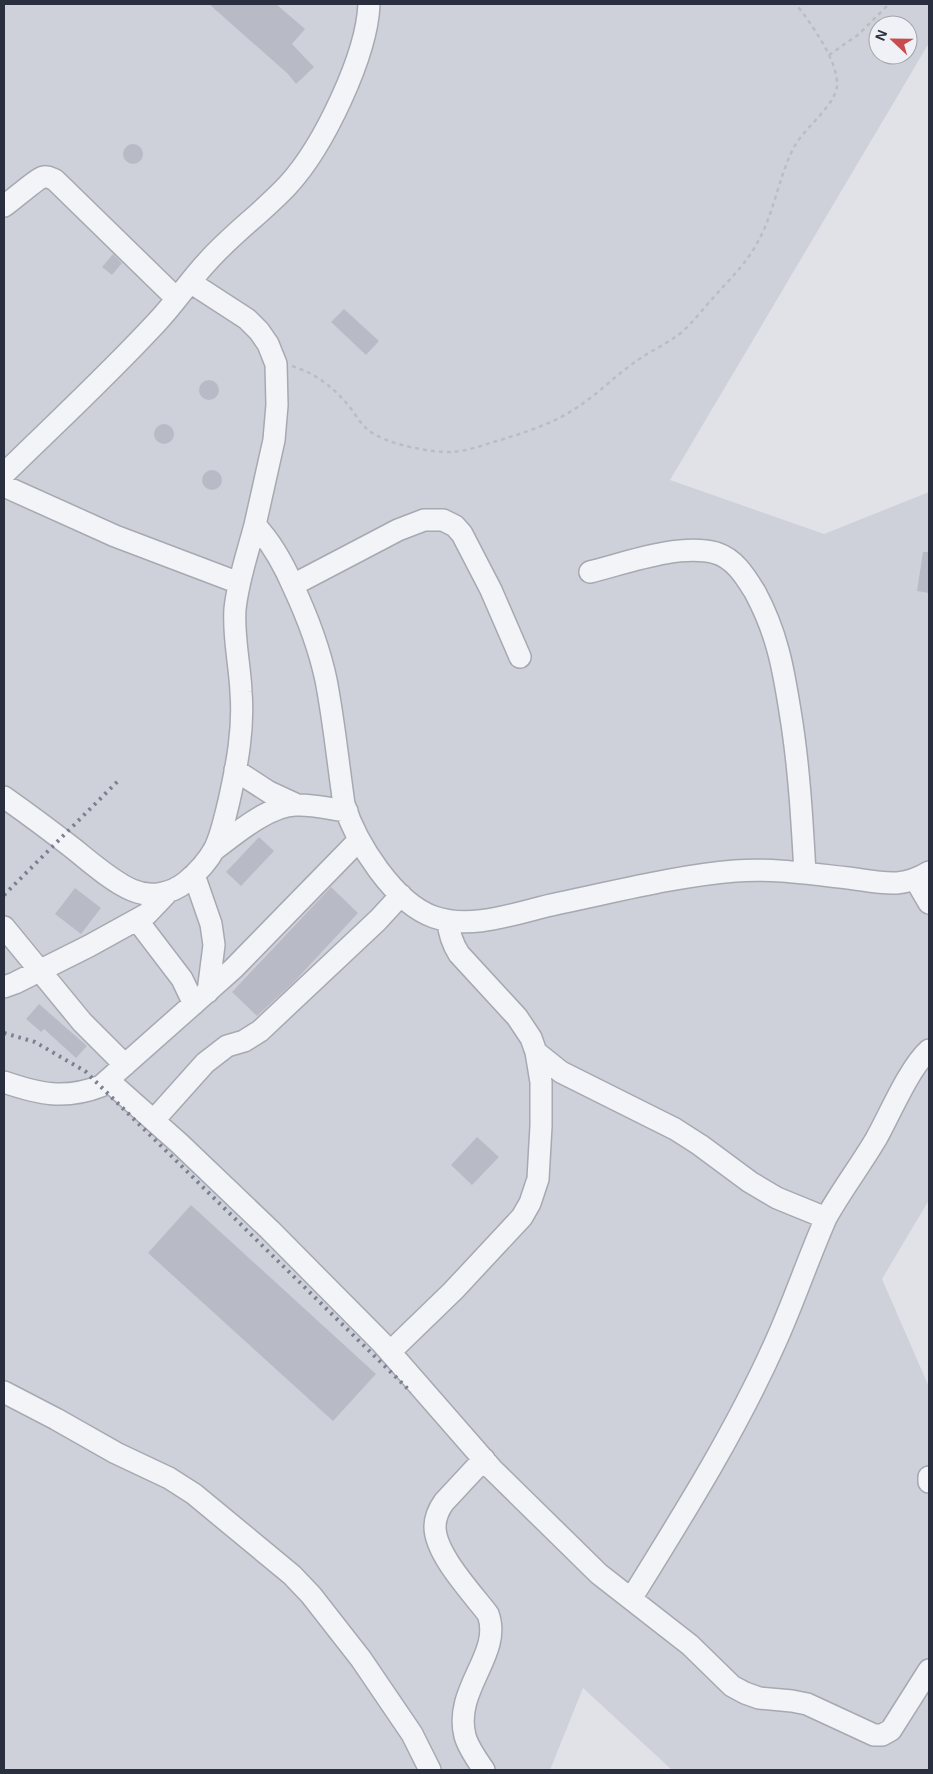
<svg xmlns="http://www.w3.org/2000/svg" width="933" height="1774" font-family="Arial,sans-serif">
  <style>
    .built { fill: #cfd1da; fill-rule: evenodd }
    .building { fill: #b8bbc5 }
    .lines { fill: none; stroke-linecap: round; stroke-linejoin: round }
    .minor-casing { stroke: #a6a9b2; stroke-width: 24 }
    .path { stroke: #bbbdc3; stroke-width: 2.5; stroke-dasharray: 4 4; stroke-linecap: butt }
    .minor { stroke: #f3f4f7; stroke-width: 21 }
    .rail { stroke: #7b8091; stroke-width: 4; stroke-dasharray: 2.5 5; stroke-linecap: butt }
  </style>
  <rect width="100%" height="100%" fill="#e0e2e8"/>
  <!-- built -->
  <path class="built" d="M4,4H929V43L670,480L824,534L929,492V1200L882,1279L929,1387V1770H672L583,1688L550,1770H4ZM878,25H908V55H878Z"/>
  <!-- building -->
  <path class="building" d="M209,4H276L305,29L292,44L314,67L296,84L288,74Z
    M123 154a10 10 0 1 1 20 0a10 10 0 1 1-20 0Z
    M113,254L122,263L112,275L102,267Z
    M344,309L379,341L366,355L331,322Z
    M199 390a10 10 0 1 1 20 0a10 10 0 1 1-20 0Z
    M154 434a10 10 0 1 1 20 0a10 10 0 1 1-20 0Z
    M202 480a10 10 0 1 1 20 0a10 10 0 1 1-20 0Z
    M923,552H929V593L917,591Z
    M259,837L274,851L241,886L226,872Z
    M331,887L358,913L294,982L257,1016L232,992Z
    M75,888L101,908L81,934L55,914Z
    M39,1004L87,1046L76,1058L44,1029L41,1032L26,1019Z
    M477,1137L499,1157L472,1185L451,1165Z
    M191,1205L376,1374L333,1421L148,1253Z"/>
  <g class="lines">
    <defs>
      <path id="minor" d="M4,206C12,201 37,178 44,177C48,176 52,179 55,180L176,298
        M190,282L247,319L259,331L268,344L276,364L277,405L274,440L255,525C272,543 283,563 293,586C307,616 319,647 326,680C334,721 338,763 344,804C356,843 394,903 434,917C474,931 520,911 560,903C618,891 676,876 735,871C773,868 811,874 848,878C864,880 881,884 897,883C909,882 919,878 929,872
        M4,474C55,424 108,375 157,322C175,303 190,280 208,261C233,233 263,212 288,185C323,147 367,56 369,4
        M4,486L115,536L239,583
        M590,572C626,563 679,543 716,553C735,559 745,576 755,592C777,633 783,667 790,711C799,765 802,819 805,873
        M293,585L398,530L424,520H443L455,526L462,534L491,590L520,657
        M235,770L269,792L295,804
        M4,797C28,814 51,831 74,849C90,862 113,882 132,890C150,898 171,894 186,882C197,873 208,861 215,848C222,833 225,817 229,801C237,765 244,729 241,692C240,665 233,637 235,609C238,580 248,552 255,525
        M214,850C234,835 269,805 296,805C312,804 330,809 347,811
        M194,875L211,924L214,945L208,992
        M915,879L929,903
        M137,920L182,979L194,1004
        M448,921C449,934 452,943 459,954L517,1017L531,1038L536,1052L561,1072L675,1129L700,1145L750,1182L777,1198L826,1218
        M4,927L82,1022L125,1065
        M4,987L15,983L89,946L147,914L168,892
        M109,1081L179,1143L270,1230L382,1343L492,1469L599,1574L690,1645L732,1686L745,1693L759,1698L792,1701L807,1704L874,1735H882L891,1730L929,1670
        M4,1082C39,1094 65,1100 101,1086L233,969L359,840
        M154,1120L205,1063L227,1046L244,1041L260,1031L378,920L401,895
        M390,1352L453,1291L522,1217L530,1203L538,1179L541,1126V1082L536,1052
        M4,1392L56,1419L116,1453L169,1478L194,1494L292,1575L311,1595L361,1659L412,1734L430,1770
        M484,1459L444,1502C439,1509 435,1518 435,1527C435,1554 472,1593 488,1614C503,1654 453,1689 465,1736C468,1747 477,1760 484,1770
        M929,1477V1482
        M631,1599C683,1515 736,1431 776,1341C794,1301 808,1259 826,1218C841,1191 860,1166 876,1139C890,1114 909,1068 929,1050"/>
    </defs>
    <!-- minor casing -->
    <use href="#minor" class="minor-casing"/>
    <!-- path -->
    <path class="path" d="M829,55L859,34L889,4
      M292,366C317,374 336,389 352,410C357,417 361,424 368,430C385,444 431,453 453,452C465,451 478,447 490,443C520,434 552,425 579,406C599,393 616,375 635,362C650,351 667,344 682,332C693,322 703,309 713,298C728,281 745,265 756,245C774,215 778,178 794,147C805,127 835,106 837,86C839,62 810,22 796,4"/>
    <!-- minor -->
    <use href="#minor" class="minor"/>
    <!-- rail -->
    <path class="rail" d="M4,895L120,779
      M4,1033L35,1042L85,1071L411,1392"/>
  </g>
  <!-- border -->
  <rect width="933" height="1774" fill="none" stroke="#2a2f3f" stroke-width="10"/>
  <!-- north arrow -->
  <g transform="translate(893 40) rotate(292)"><circle r="24" fill="#f0f1f6" stroke="#a1a3ad"/>
  <path d="M0-4L9 19L0 12L-9 19Z" fill="#c54d4e"/>
  <text y="-8" font-size="14" font-weight="bold" text-anchor="middle" fill="#2a2f3f">N</text>
  </g>
</svg>
